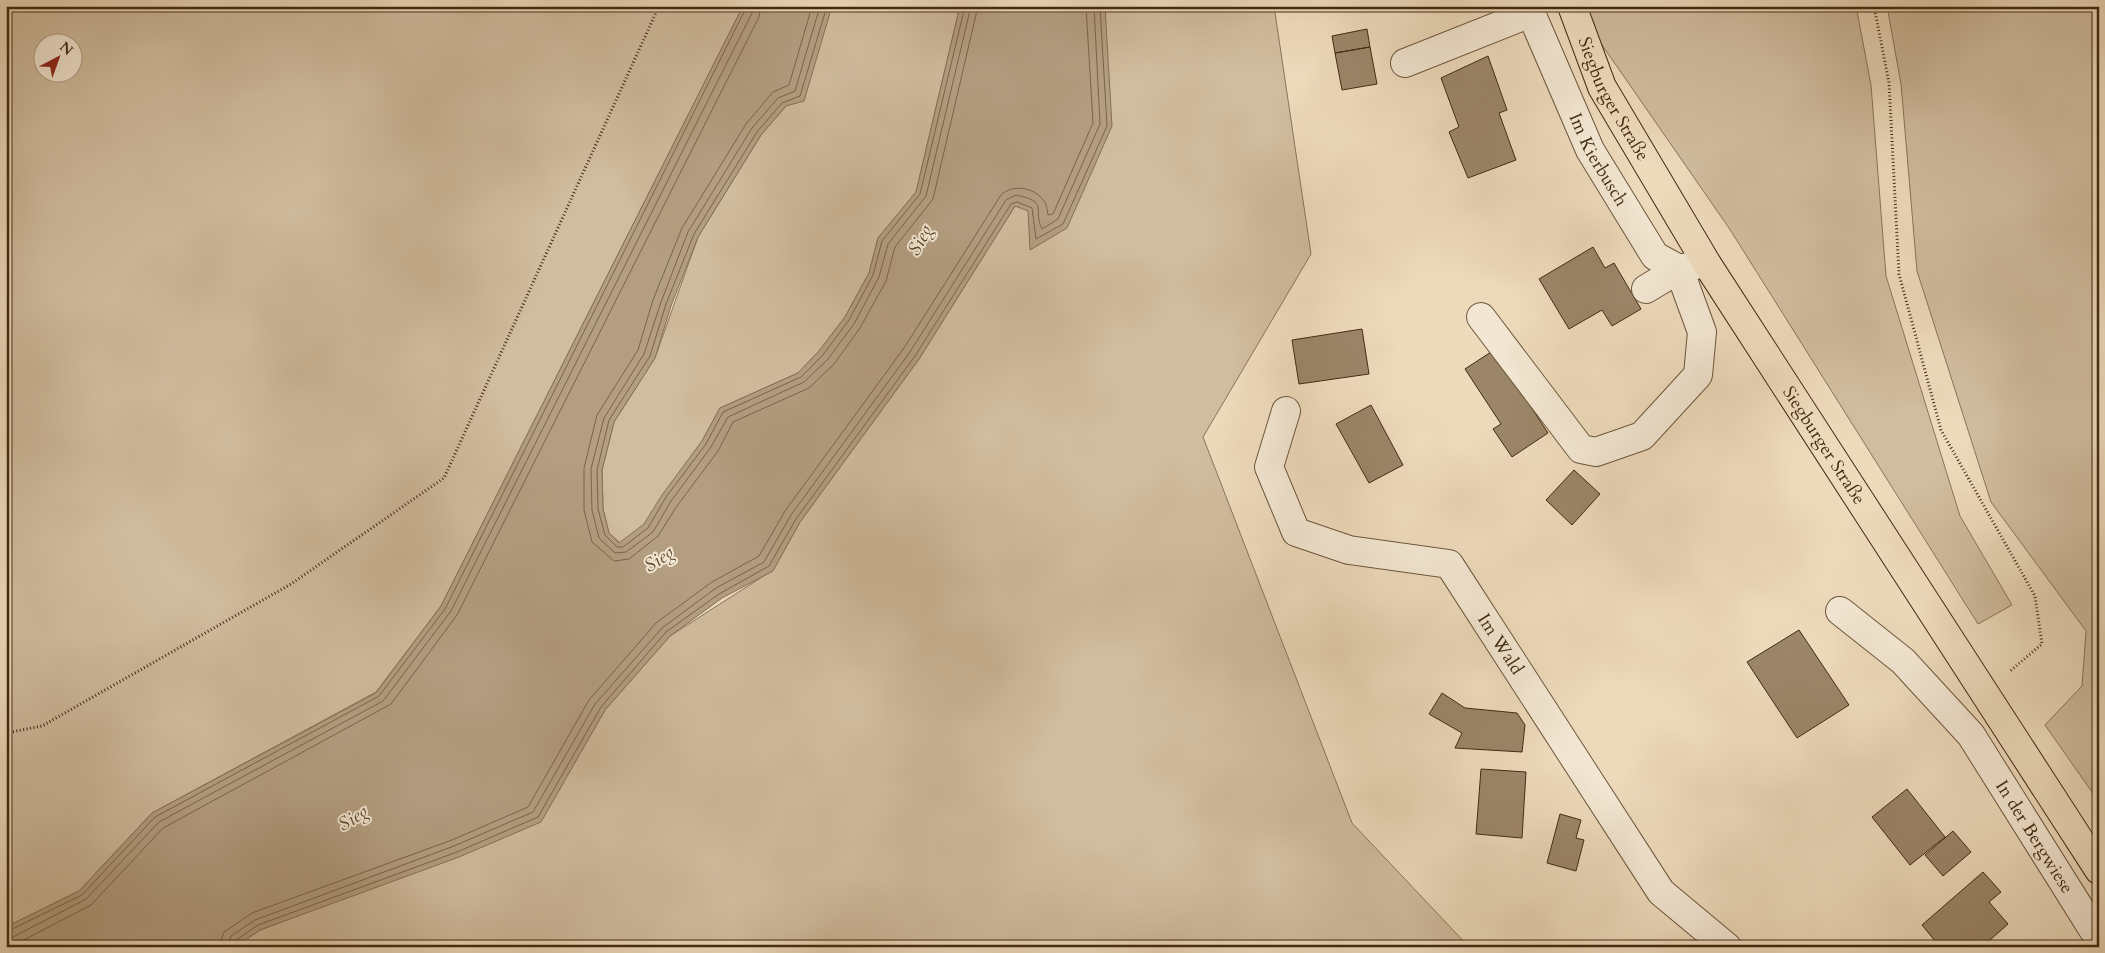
<svg xmlns="http://www.w3.org/2000/svg" width="2105" height="953" font-family="Cardo,serif">
  <style>
    .green { fill: #d0bc9e; stroke: #897457; fill-rule: evenodd }
    .water { fill: #b39e81; stroke: #867054 }
    .lines { fill: none; stroke-linecap: round; stroke-linejoin: round }
    .shore { stroke: #7a6448; stroke-width: 1 }
    .building { fill: #9b8669; stroke: #422b10 }
    .minor-casing { stroke: #6d573b; stroke-width: 30 }
    .major-casing { stroke: #422b10; stroke-width: 30 }
    .path { stroke: #422b10; stroke-width: 3; stroke-dasharray: 1 2.5; stroke-linecap: butt }
    .minor { stroke: #f3e7d3; stroke-width: 28 }
    .major { stroke: #eddabb; stroke-width: 28 }
    .labels { text-anchor: middle; dominant-baseline: central; stroke-width: 4; stroke-linejoin: round; paint-order: stroke }
    .street-label { font-size: 18px; fill: #422b10; stroke: #f3e7d3 }
    .water-label { font-size: 19px; font-style: italic; fill: #5e482c; stroke: #f3e7d3 }
  </style>
  <rect width="100%" height="100%" fill="#eddabb"/>
  <filter id="stains"><feTurbulence type="fractalNoise" baseFrequency=".004" numOctaves="4"/><feColorMatrix values="0 0 0 0 .2 0 0 0 0 .09 0 0 0 0 .02 0 0 0 .5 -.17"/></filter>
  <radialGradient id="worn" r=".72"><stop offset=".6" stop-color="#630" stop-opacity="0"/><stop offset="1" stop-color="#630" stop-opacity=".3"/></radialGradient>
  <!-- green -->
  <path class="green" d="M6,6H743L441,606L376,692L152,813L79,891L6,927ZM42,42H72V72H42Z
    M832,6H960L916,192L878,238L869,273L845,317L819,351L798,373L720,408L702,441L644,525L620,543L609,533L603,509L602,470L614,422L655,358L698,237L761,135L786,106Z
    M1104,6H1274L1311,254L1203,437L1352,823L1469,947H235L260,930L541,821L605,710L670,636L773,570L800,522L919,359L1015,206L1028,210Z
    M1575,6H1856L1871,85L1886,276L1960,516L2012,605L1978,624L1729,228Z
    M1887,6H2099V802L2045,725L2082,686L2086,631L1991,502L1917,271L1901,84Z"/>
  <!-- water -->
  <path class="water" d="M743,6H832L804,101L786,106L761,135L698,237L671,306L655,358L614,422L602,470L603,509L609,533L619,543L644,524L662,495L702,441L720,408L798,373L819,351L845,317L869,273L878,238L916,192L960,6H1105L1112,126L1067,228L1030,250L1028,211L1015,206L919,359L800,522L773,571L722,598L670,636L605,710L541,822L459,857L260,930L235,947H6V927L79,891L152,813L376,693L441,606Z"/>
  <g class="lines">
    <!-- shore -->
    <path class="shore" d="M812,6L789,85L773,92L746,124L682,228L653,300L638,350L597,415L584,468V510L592,542L614,561L629,559L658,536L677,506L718,451L733,422L809,388L834,364L860,328L886,281L895,247L933,199L978,6
      M820,6L795,91L778,98L752,128L688,232L661,302L644,354L604,418L591,469L592,510L599,538L615,553L626,552L653,532L671,501L711,447L728,417L804,382L828,359L854,324L879,277L888,244L926,196L971,6
      M827,6L800,96L782,103L757,132L694,234L666,304L650,356L609,420L597,470L598,509L605,535L617,547H623L648,528L666,497L706,444L723,412L801,377L823,355L849,320L873,275L882,241L920,194L965,6
      M6,932L82,895L155,817L379,696L445,609L747,6
      M6,938L13,937L86,899L159,822L383,701L451,611L752,13L753,6
      M6,945L16,944L91,905L163,828L391,704L457,615L759,17L761,6
      M219,947L224,932L252,913L452,840L528,807L589,700L656,623L712,582L759,556L785,511L904,348L1001,195C1012,184 1034,187 1043,200C1047,204 1047,210 1048,215L1053,214L1093,123L1086,6
      M227,947L231,936L255,920L454,846L533,812L595,704L662,628L716,588L764,562L791,515L910,352L1006,200L1016,195C1050,202 1032,209 1042,229L1058,219L1100,124L1094,6
      M233,947L235,941L258,925L457,852L538,817L601,707L666,632L719,594L769,566L796,519L915,356L1011,204L1017,202L1032,208L1036,239L1063,224L1107,126L1100,6"/>
  </g>
  <!-- building -->
  <path class="building" d="M1367,29L1370,47L1335,53L1332,36Z
    M1370,47L1377,84L1342,90L1335,53Z
    M1488,56L1507,110L1499,113L1516,160L1468,178L1449,132L1459,127L1441,78Z
    M1593,247L1605,268L1614,263L1641,309L1612,326L1602,310L1569,329L1539,279Z
    M1362,329L1369,374L1299,384L1292,340Z
    M1494,350L1548,433L1512,457L1493,429L1501,424L1465,369Z
    M1371,405L1403,465L1369,483L1336,424Z
    M1574,470L1600,494L1572,525L1546,500Z
    M1799,630L1849,705L1797,738L1747,662Z
    M1442,693L1465,708L1517,713L1525,725L1522,752L1455,748L1462,733L1429,714Z
    M1481,769L1526,772L1522,838L1476,834Z
    M1907,789L1945,837L1910,865L1872,817Z
    M1560,814L1581,820L1576,838L1584,840L1576,871L1547,863Z
    M1953,831L1971,852L1943,876L1925,855Z
    M1983,872L2001,892L1989,902L2008,924L1982,947H1940L1922,925Z"/>
  <g class="lines">
    <defs>
      <g id="minor">
        <path id="s1" d="M1528,6L1590,150L1655,256L1679,269L1693,266"/>
        <path d="M1405,63L1531,13"/>
        <path d="M1481,317L1581,449L1596,452L1642,436L1698,375L1702,332L1679,269L1646,289"/>
        <path id="s2" d="M1286,411L1269,467L1296,532L1349,550L1449,564L1661,892L1727,947"/>
        <path id="s3" d="M1840,611L1903,661L1971,735L2099,939"/>
      </g>
      <g id="major">
        <path id="s4" d="M1572,6L1602,87L1707,264L2099,870"/>
      </g>
    </defs>
    <!-- minor casing -->
    <use href="#minor" class="minor-casing"/>
    <!-- major casing -->
    <use href="#major" class="major-casing"/>
    <!-- path -->
    <path class="path" d="M1874,6L1889,83L1899,274L1941,430L2035,596L2042,644L2009,672
      M6,733L42,726L291,584L444,478L659,6"/>
    <!-- minor -->
    <use href="#minor" class="minor"/>
    <!-- major -->
    <use href="#major" class="major"/>
  </g>
  <g class="labels">
    <!-- street labels -->
    <g class="street-label">
      <text stroke="none"><textPath href="#s4" startOffset="102">Siegburger Straße</textPath></text>
      <text stroke="none"><textPath href="#s1" startOffset="169">Im Kierbusch</textPath></text>
      <text stroke="none"><textPath href="#s4" startOffset="508">Siegburger Straße</textPath></text>
      <text stroke="none"><textPath href="#s2" startOffset="381">Im Wald</textPath></text>
      <text stroke="none"><textPath href="#s3" startOffset="301">In der Bergwiese</textPath></text>
    </g>
    <!-- water labels -->
    <g class="water-label">
      <text transform="translate(920 240) rotate(-62)">Sieg</text>
      <text transform="translate(659 559) rotate(-34)">Sieg</text>
      <text transform="translate(353 818) rotate(-33)">Sieg</text>
    </g>
  </g>
  <!-- margin -->
  <rect width="2105" height="953" fill="none" stroke="#eddabb" stroke-width="25"/>
  <rect x="8" y="8" width="2090" height="938" fill="none" stroke="#422b10" stroke-width="2.5"/>
  <rect x="12" y="12" width="2080" height="928" fill="none" stroke="#422b10"/>
  <!-- north arrow -->
  <g transform="translate(58 58) rotate(41)"><circle r="24" fill="#f3e7d3" stroke="#ac9c85"/>
  <path d="M0-4L9 19L0 12L-9 19Z" fill="#8f2418"/>
  <text y="-8" font-size="14" font-weight="bold" text-anchor="middle" fill="#422b10">N</text>
  </g>
  <rect width="100%" height="100%" filter="url(#stains)"/>
  <rect width="100%" height="100%" fill="url(#worn)"/>
</svg>
